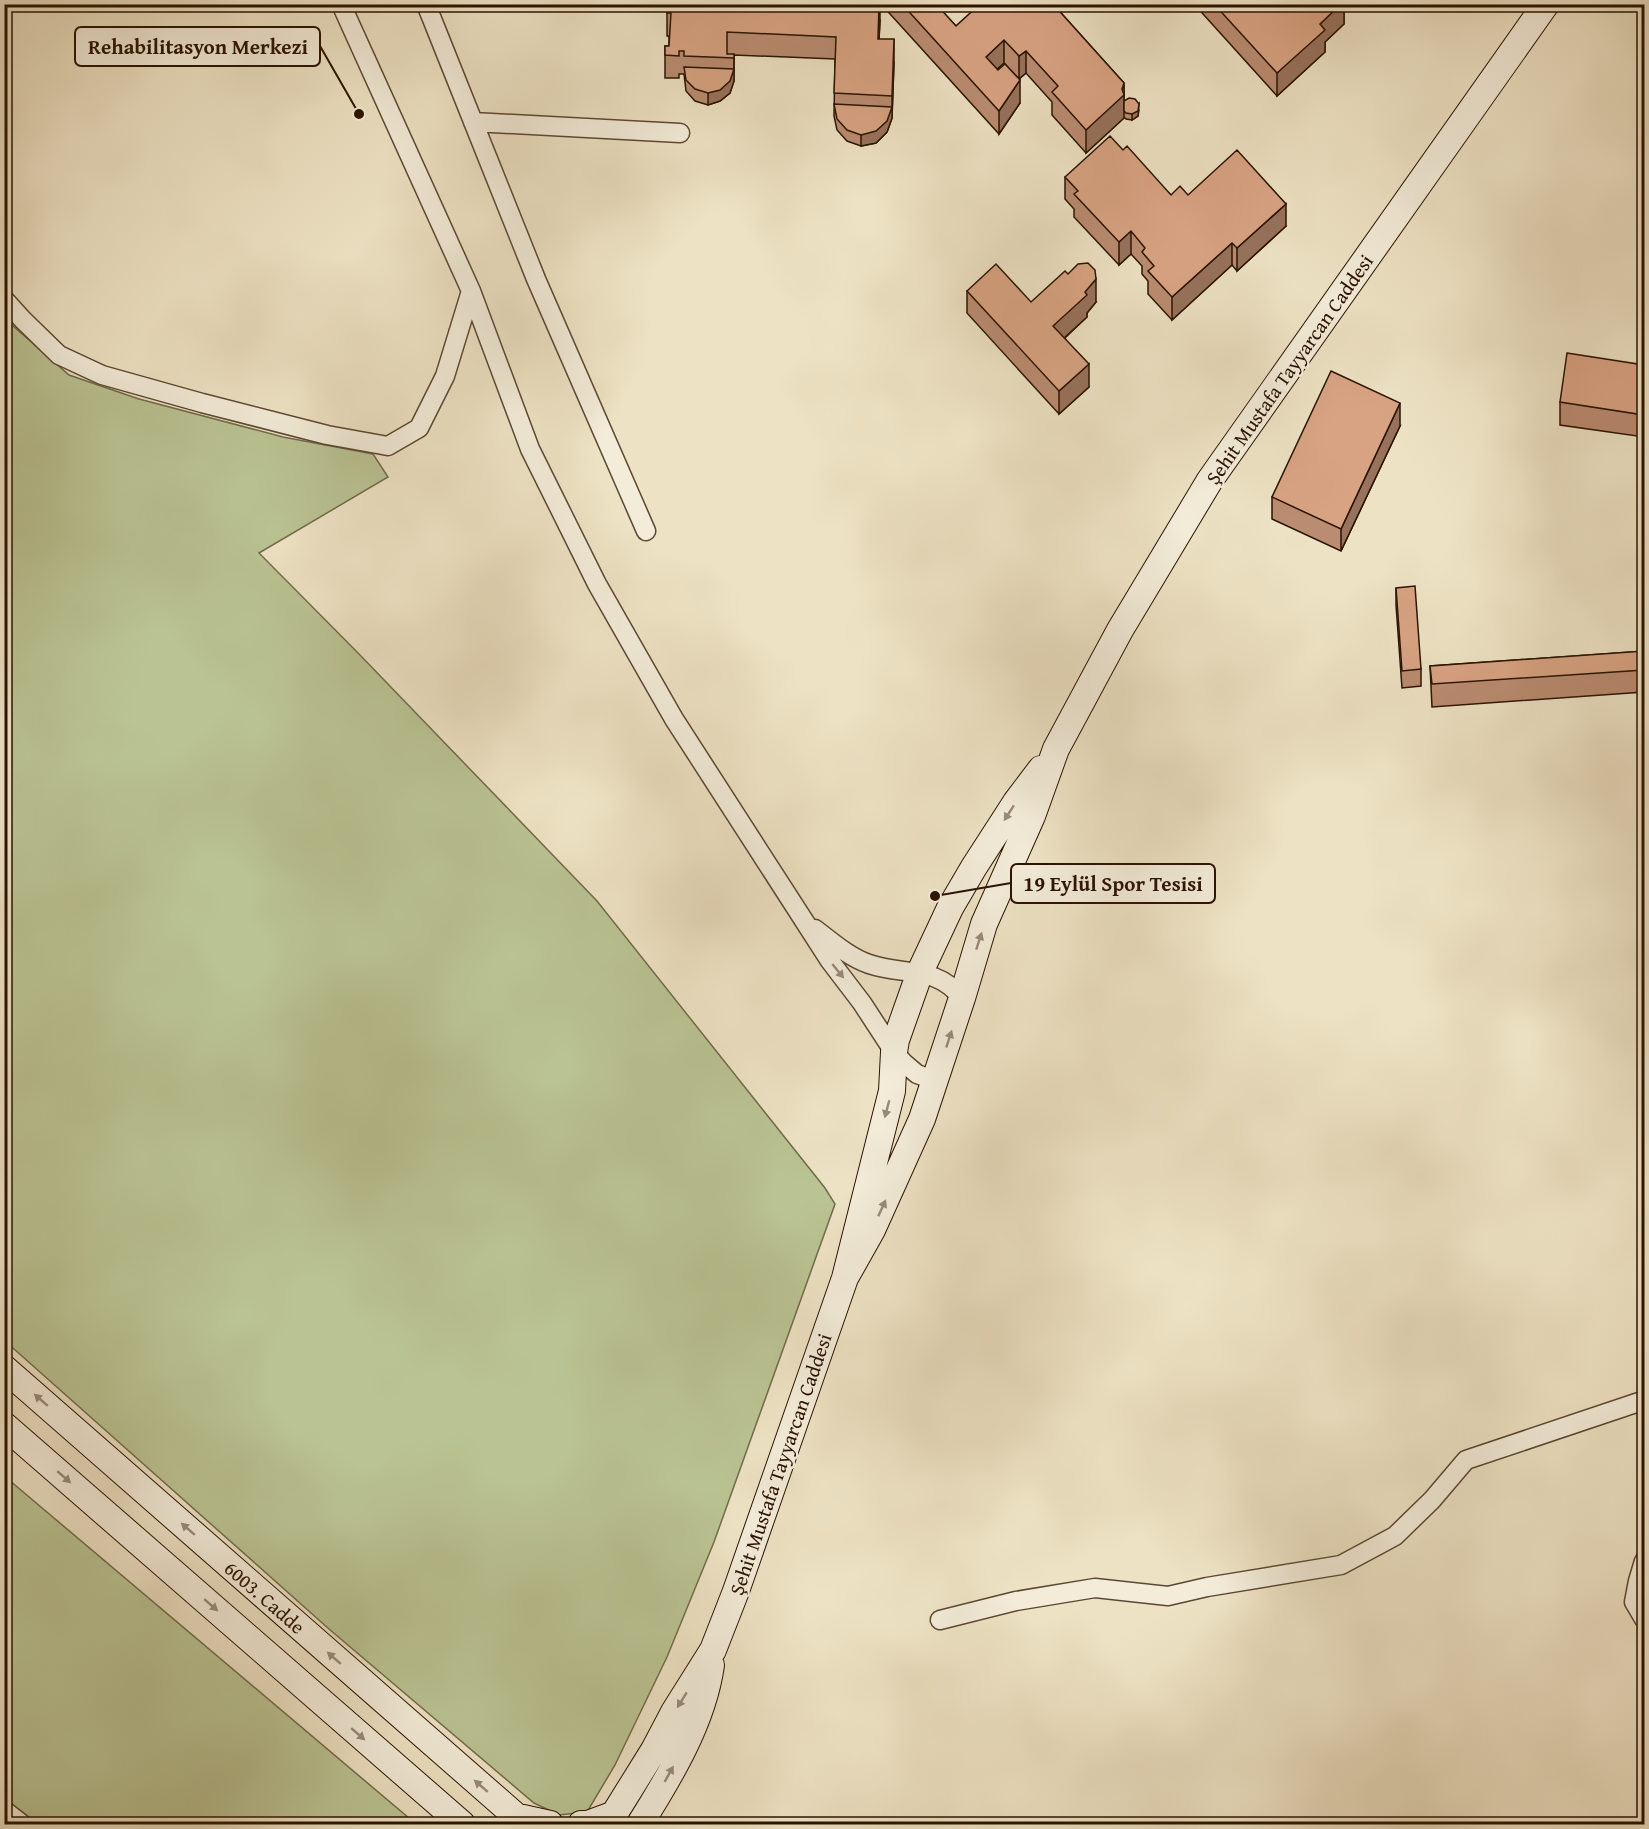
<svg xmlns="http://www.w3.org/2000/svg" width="1649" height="1829" font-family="'Gentium Book Plus',serif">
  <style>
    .green { fill: #bac393; stroke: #726b4a; stroke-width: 1.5 }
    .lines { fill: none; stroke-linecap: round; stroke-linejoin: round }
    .minor-casing { stroke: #5c4732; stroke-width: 21 }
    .secondary-casing { stroke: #2b1301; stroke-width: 28 }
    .minor { stroke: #f3ecd9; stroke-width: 18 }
    .secondary { stroke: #f3ecd9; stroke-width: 26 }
    .wall { fill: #ba8c71; stroke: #2b1301; stroke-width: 1.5 }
    .shaded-wall { fill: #97725c; stroke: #2b1301; stroke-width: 1.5 }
    .building { fill: #d8a383; stroke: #2b1301; stroke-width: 1.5 }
    .oneway { fill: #998a78 }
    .labels { text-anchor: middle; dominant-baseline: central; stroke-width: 4.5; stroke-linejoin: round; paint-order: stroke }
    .street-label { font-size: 20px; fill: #2b1301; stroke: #f3ecd9 }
    .leader { fill: none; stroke: #2b1301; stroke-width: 2 }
    .callout-dot { fill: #2b1301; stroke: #f3ecd9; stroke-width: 2 }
    .callout { fill: #f3ecd9; stroke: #2b1301; stroke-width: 2 }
    .callout-label { font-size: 21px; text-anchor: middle; font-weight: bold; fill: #2b1301 }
  </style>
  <rect width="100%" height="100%" fill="#ede2c4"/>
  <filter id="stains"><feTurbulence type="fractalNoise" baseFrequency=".00333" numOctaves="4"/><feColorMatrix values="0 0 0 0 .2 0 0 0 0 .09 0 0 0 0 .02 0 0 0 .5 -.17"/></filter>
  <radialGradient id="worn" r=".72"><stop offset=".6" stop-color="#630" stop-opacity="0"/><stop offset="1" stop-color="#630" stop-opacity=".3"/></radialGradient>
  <!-- green -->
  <path class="green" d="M4,318L69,375L139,399L283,437L373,454L388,477L259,553L360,655L597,901L825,1188L835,1204L714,1542L667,1657L615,1765L587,1812L559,1815L534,1803L329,1629L5,1341Z
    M9,1480L416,1824H5L4,1484Z"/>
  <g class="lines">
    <defs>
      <path id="minor" d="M341,4L471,291L530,449L597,584L674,719L830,961L862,1003L894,1052L904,1063L917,1074L936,1081
        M426,4L536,279L646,531
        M473,122L680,133
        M4,299L23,320L59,355L102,375L202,403L327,435L388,446L419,428L445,376L471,291
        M815,929C832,942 849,957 869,964C904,976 936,965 962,998
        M1644,1561L1638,1581L1634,1602L1644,1619
        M940,1620L1016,1601L1095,1588L1168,1596L1207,1587L1341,1565L1395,1536L1432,1500L1466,1460L1642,1401L1644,1406
        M4,1810L22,1824"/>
      <path id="secondary" d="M845,1278L872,1230L922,1119L962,998L984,924L1032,816L1056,749L1120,630L1210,480L1546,4
        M4,1368L525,1824
        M4,1425L462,1824
        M514,1816L550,1824
        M581,1824H588L615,1814
        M608,1824L654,1750L674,1712L713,1650L736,1591L845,1278L892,1091L894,1052L896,1040L920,972L950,908L974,867L1016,802L1041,769
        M640,1824C670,1776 703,1722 711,1665"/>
    </defs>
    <!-- minor casing -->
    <use href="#minor" class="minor-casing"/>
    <!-- secondary casing -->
    <use href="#secondary" class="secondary-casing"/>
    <!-- minor -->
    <use href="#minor" class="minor"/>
    <!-- secondary -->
    <use href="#secondary" class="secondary"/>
  </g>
  <!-- wall -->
  <path class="wall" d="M881,4H945L940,9L956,26L975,9L970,4H1053L1124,83V101L1139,110L1138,116L1132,120L1126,119L1124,117V118L1086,153L1052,115V102L1026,73L1019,79L1004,63L997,69L1020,103L999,134Z
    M1194,4H1344V24L1325,42V52L1277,96Z
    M667,5L880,20L879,39L894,62L892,118L887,132L876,143L861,146L847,141L837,130L834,116L835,59L734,55V81L730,93L720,101L708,105L695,101L686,91L684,74H679V78H665V46H669V36H667Z
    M1123,150L1171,195H1188L1286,226L1237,271L1232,265L1172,320L1148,294V281L1142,274V266L1131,254L1119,265L1074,217V209L1065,199V177Z
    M967,291L1031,302H1096L1087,313V317L1065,338L1089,387L1059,414L967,313Z
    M1644,365V437L1560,425V402Z
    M1400,426L1341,551L1272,519V497Z
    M1396,588L1421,669V686L1402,688L1396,605Z
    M1643,589H1644V635L1643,611Z
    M1644,651V692L1432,707L1430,666Z"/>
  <!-- shaded-wall -->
  <path class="shaded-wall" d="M880,4V20L878,61V39Z
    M929,4H945L929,19Z
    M1341,4H1344V24L1325,42V52L1277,96V73L1320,24Z
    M894,39V62L892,118V96Z
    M1004,40V63L986,79V57Z
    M1026,51V73L1019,79V56Z
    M734,54V81L730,93L720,101L708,105V93L734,69Z
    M1020,80V103L999,134V111Z
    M1124,83V118L1086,153V130L1122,89Z
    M1139,104L1138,116L1132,120V114Z
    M892,107V118L887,132L876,143L861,146V135Z
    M1286,204V226L1237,271V248Z
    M1131,231V254L1119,265V242Z
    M1232,243V265L1172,320V297Z
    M1096,279V302L1087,313V317L1053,348V326Z
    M1089,364V387L1059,414V391Z
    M1400,403V426L1341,551V529Z"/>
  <!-- building -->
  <path class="building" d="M684,4H879L878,39H894L892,96L834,93L836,37L727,32V54H734V58L684,56V51H679V56L665,55V46H669L671,13H667V5H684Z
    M902,4H936L956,26L980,4H1053L1124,83L1122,89L1124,95L1086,130L1052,92L1058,86L1026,51L1019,56L1004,40L986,57L998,70L1005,64L1020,80L999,111Z
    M1214,4H1341L1320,24L1325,30L1277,73Z
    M684,67L734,69L730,81L720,90L708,93L695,89L686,80Z
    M1129,98L1135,99L1139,104L1138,111L1132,114L1126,113L1124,111V101Z
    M834,104L892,107L887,121L876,131L861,135L847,130L837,119Z
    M1110,136L1123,150L1127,146L1171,195L1180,186L1188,195L1237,150L1286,204L1237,248L1232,243L1172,297L1148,271L1154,266L1142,252L1145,248L1131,231L1119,242L1074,194L1078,191L1065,177Z
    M1088,263L1095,270L1096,279L1085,292L1087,295L1053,326L1089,364L1059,391L967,291L996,264L1031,302L1065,271L1068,274L1078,264Z
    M1567,353L1644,365V415L1560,402Z
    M1331,371L1400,403L1341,529L1272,497Z
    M1415,586L1421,669L1402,671L1396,588Z
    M1643,589H1644V612Z
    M1644,651V670L1432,684L1430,666Z"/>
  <!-- one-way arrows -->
  <defs><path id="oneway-solid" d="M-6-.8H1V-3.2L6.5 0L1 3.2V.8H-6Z" transform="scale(1.5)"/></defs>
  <g class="oneway">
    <use href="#oneway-solid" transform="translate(1009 813) rotate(123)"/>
    <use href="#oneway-solid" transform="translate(979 941) rotate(-72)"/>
    <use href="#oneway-solid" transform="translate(838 971) rotate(51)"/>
    <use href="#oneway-solid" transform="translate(949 1039) rotate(-72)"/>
    <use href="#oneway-solid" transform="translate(887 1109) rotate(105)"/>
    <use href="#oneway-solid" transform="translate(882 1208) rotate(-65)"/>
    <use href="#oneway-solid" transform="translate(41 1400) rotate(-139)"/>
    <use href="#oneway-solid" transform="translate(64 1477) rotate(41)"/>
    <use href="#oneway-solid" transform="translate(188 1529) rotate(-139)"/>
    <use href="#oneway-solid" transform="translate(211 1605) rotate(41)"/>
    <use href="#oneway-solid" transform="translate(334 1658) rotate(-139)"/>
    <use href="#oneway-solid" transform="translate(682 1700) rotate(122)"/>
    <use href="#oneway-solid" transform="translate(358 1734) rotate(41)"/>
    <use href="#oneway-solid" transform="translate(669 1774) rotate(-61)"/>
    <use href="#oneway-solid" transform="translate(481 1786) rotate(-139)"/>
  </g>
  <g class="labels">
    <!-- street labels -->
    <g class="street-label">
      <text transform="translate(1289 369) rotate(-55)">Şehit Mustafa Tayyarcan Caddesi</text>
      <text transform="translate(780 1464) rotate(-71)">Şehit Mustafa Tayyarcan Caddesi</text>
      <text transform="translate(265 1597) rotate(41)">6003. Cadde</text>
    </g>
  </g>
  <!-- callouts -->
  <path class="leader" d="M359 114L320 46M935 896L1011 883"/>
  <g class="callout-dot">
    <circle cx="359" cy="114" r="6"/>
    <circle cx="935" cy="896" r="6"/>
  </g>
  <g class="callout">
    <rect x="75" y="27" width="245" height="39" rx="6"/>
    <rect x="1011" y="864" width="204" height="39" rx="6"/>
  </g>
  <g class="callout-label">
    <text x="198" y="54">Rehabilitasyon Merkezi</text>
    <text x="1113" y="891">19 Eylül Spor Tesisi</text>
  </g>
  <!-- margin -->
  <rect width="1649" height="1829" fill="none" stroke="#ede2c4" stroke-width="24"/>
  <rect x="6" y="6" width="1637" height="1817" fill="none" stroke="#2b1301" stroke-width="3"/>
  <rect x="12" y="12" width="1625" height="1805" fill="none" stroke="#2b1301" stroke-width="1.5"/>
  <rect width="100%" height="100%" filter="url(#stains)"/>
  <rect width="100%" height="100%" fill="url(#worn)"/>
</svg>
